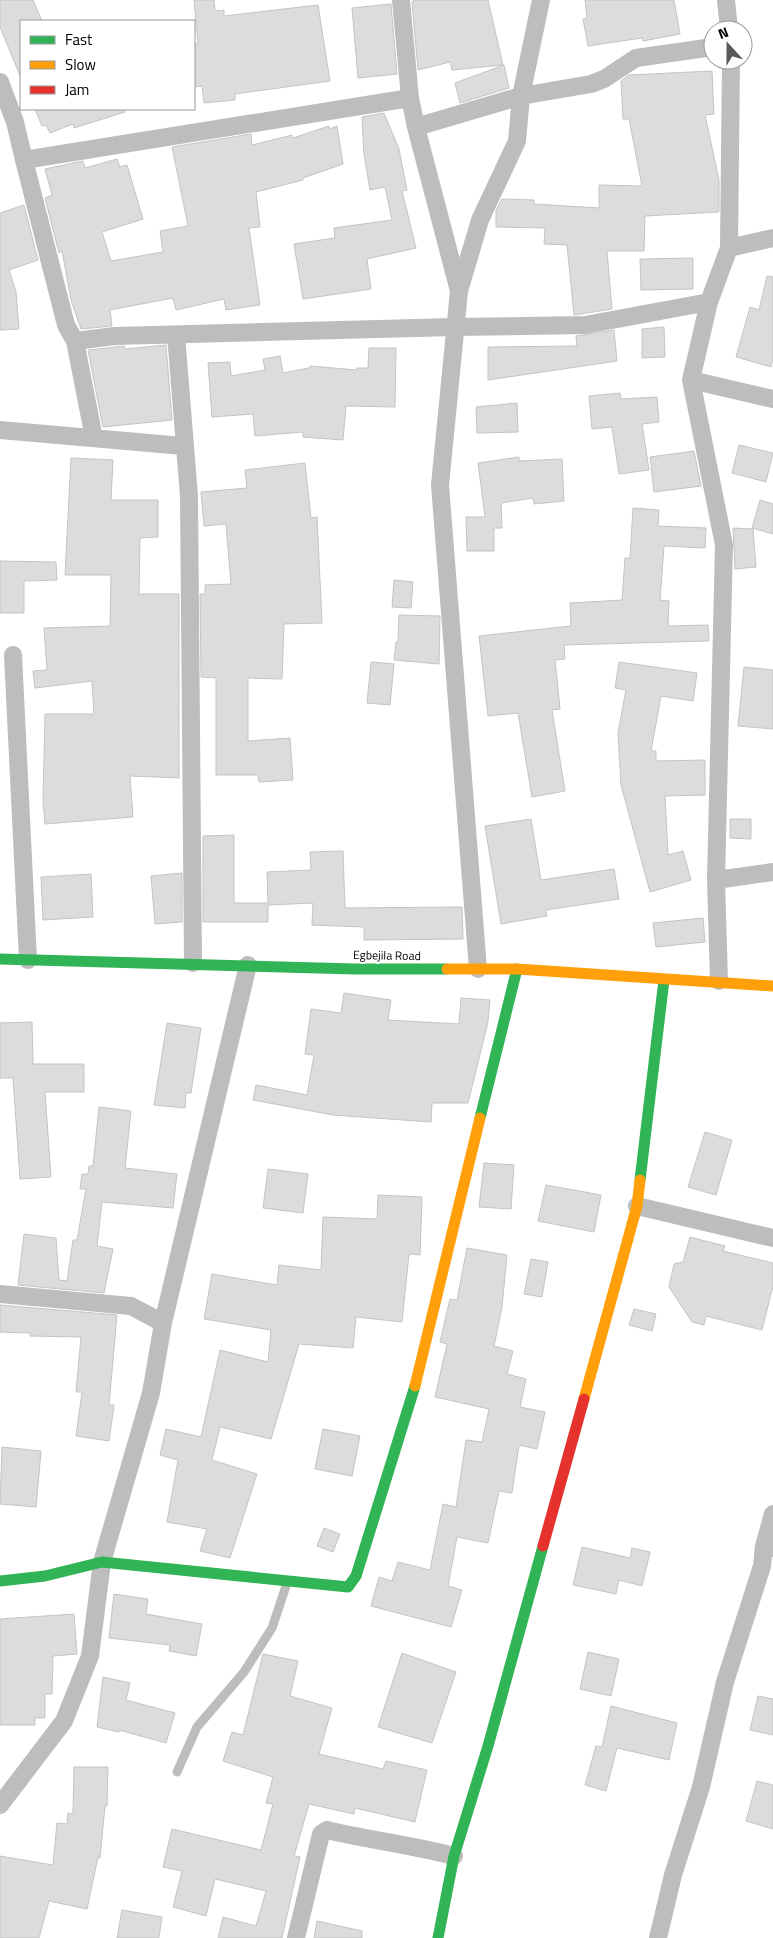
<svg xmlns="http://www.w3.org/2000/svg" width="773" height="1938" font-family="'Titillium Web',sans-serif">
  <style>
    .building { fill: #dcdcdc; stroke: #c4c4c4 }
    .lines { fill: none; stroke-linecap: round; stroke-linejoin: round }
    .lane { stroke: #bdbdbd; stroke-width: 9 }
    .street { stroke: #bdbdbd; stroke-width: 18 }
    .fast { stroke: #30b455; stroke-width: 11 }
    .slow { stroke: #ff9f0a; stroke-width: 11 }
    .jam { stroke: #e5322d; stroke-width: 11 }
    .labels { text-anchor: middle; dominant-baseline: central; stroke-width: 4; stroke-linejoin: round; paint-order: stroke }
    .street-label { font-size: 12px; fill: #000; stroke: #fff }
  </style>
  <rect width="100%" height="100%" fill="#fff"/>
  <!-- building -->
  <path class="building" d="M0,0H33L42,21H21V78L0,27Z
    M194,0H214L215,11L224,10V16L318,5L330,81L235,94V100L204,103L202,86L194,87V44L198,43Z
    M414,0H488L503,65L452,70L450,62L418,70L412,2Z
    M585,0H674L680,34L643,41L642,38L588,46L583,19L587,18Z
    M391,4L397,74L358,78L352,8Z
    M504,65L509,88L460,103L455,83Z
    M712,71L714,114L705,115L719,180V212L645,216L644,251H607L612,309L574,315L567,245L544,244L545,228L496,227V210L502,199L534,200V204L599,208V185L642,186L629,119H623L621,81L629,75Z
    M35,109H124L125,112L74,128L73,124L50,133L46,125L42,126Z
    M384,113L399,149L407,190L402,191L416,248L367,259L371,289L303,299L294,244L335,238L334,228L392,220L385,187L370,190L364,154L362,117Z
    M329,126L330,129L337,126L343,164L303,178V180L256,192L260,227L249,228L260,305L226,310L224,299L176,310L173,298L110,310L112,326L81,329L71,300L62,251L59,253L45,198L52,195L45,169L83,161L85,168L117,159L120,167L127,165L143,219L102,232L111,261L163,252L160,231L188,226L172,147L251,134L252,145L292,135L293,138Z
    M24,205L38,260L9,270L16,292L19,329L0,330V213Z
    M693,258V289L641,290L640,259Z
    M767,276L773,277V358L771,367L736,357L750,307L759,310Z
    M664,327L665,357L642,358V329Z
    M614,330L617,361L488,380V347L577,346L576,336Z
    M166,345L172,420L103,427L88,350L116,347L124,346L125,349Z
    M369,348H396L395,407L346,406L343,440L303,437V432L255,436L253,414L212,417L208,363L230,362L231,376L265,370L263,359L280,356L283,373L309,368L310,366L357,370V368H368Z
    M620,393L621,399L657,397L659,422L642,424L649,470L619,474L612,427L592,429L589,396Z
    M517,403L518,432L477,433L476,407Z
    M739,445L773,453L766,482L732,473Z
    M694,451L701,486L654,492L650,457Z
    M519,457V461L562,459L564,501L534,504L533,498L501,503L502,528H494V551H467L466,517H485L478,463Z
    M71,458L113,460L111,500H158V537L140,538L139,594H179V778L130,776L133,817L45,824L43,800L45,714H94L92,681L35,688L33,671L47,670L44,628L110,626L111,575H65Z
    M305,463L311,518L317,517L322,623L284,624L282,679L248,678V741L290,738L293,780L259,782L258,775H216V678L201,677L200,594H205V585L231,584L226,524L204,526L201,492L247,488L245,470Z
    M760,500L773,504V534L752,528Z
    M633,508L659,510L658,526L706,528L705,548L664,546L660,600L669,601L668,626L708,625L709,641L564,645L565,659L555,660L560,709L552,710L565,791L532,797L518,713L488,716L479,636L571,626L570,603L622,600L625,558H630Z
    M733,528L753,529L756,567L735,569Z
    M0,561L56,562L57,580L24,581V613H0Z
    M394,580L413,582L411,608L392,607Z
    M399,615L440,616L439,664L394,660L396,642H398Z
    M371,662L394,664L390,705L367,703Z
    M619,662L697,673L693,701L661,696L651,751H656V761L705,760V795L665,796L668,855L683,851L691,880L650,892L621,785L618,733L626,690L615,688Z
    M744,667L773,670V729L738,726Z
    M531,819L541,880L614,869L619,899L546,910L547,916L501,924L485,826Z
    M730,819H751V839L730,838Z
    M234,835V903H268L267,872L311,870L310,852L343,851L345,908L462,907L463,939L364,940V927L312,925L313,903L268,905V922H203V836Z
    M182,873V922L155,924L151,876Z
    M91,874L93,917L43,920L41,877Z
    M703,918L705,942L656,947L653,923Z
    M344,993L391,1000L388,1020L459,1024L461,998L490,1000L488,1022L468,1103H432L431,1122L333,1115L253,1100L256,1085L307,1095L314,1055L305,1054L311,1009L341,1013Z
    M32,1022L33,1064H84V1092H45L51,1177L20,1179L13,1078H0V1023Z
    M167,1023L201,1028L191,1093H186L185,1108L154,1105Z
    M99,1107L131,1111L125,1168L177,1174L173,1208L102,1202L97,1246L113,1249L104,1293L18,1285L24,1234L56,1238L59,1280L67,1281L73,1240H77L86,1189H80L82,1174H88L89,1166H93Z
    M705,1132L732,1140L716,1195L688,1187Z
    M484,1163L514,1165L511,1209L479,1207Z
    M268,1169L308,1174L303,1213L263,1208Z
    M546,1185L601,1195L594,1232L538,1221Z
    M378,1195L422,1197L420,1255L409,1254L402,1322L356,1317L353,1348L299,1344L271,1439L220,1427L212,1460L257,1474L230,1558L200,1551L207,1529L167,1522L178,1460L160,1455L166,1429L201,1437L220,1350L268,1362L271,1330L204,1319L212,1274L277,1285L279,1265L321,1270L323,1217L377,1219Z
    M690,1237L725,1246L723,1251L773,1263V1286L762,1330L706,1316L704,1325L692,1322L669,1287L674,1264L683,1262Z
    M467,1248L507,1255L502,1307L494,1346L513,1351L507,1374L526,1379L520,1407L545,1412L537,1449L519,1445L512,1493L499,1491L488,1543L457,1537L448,1586L462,1590L451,1627L371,1606L379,1577L392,1581L398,1562L430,1570L443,1504L456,1507L466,1440L482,1442L489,1409L435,1397L447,1344L440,1342L443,1329L450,1299L457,1300Z
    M531,1259L548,1262L542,1297L524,1294Z
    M0,1305L117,1315L109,1405H114L109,1441L76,1436L82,1392H76L81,1337L30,1336V1333L0,1332Z
    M634,1309L656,1314L652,1331L629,1325Z
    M323,1429L360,1436L352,1476L315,1469Z
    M2,1447L41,1451L36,1507L0,1504Z
    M324,1528L340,1534L333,1552L317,1546Z
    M582,1547L630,1558L632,1548L650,1552L642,1586L619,1580L616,1594L573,1585Z
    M114,1594L148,1599L146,1614L202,1624L196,1656L169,1651L170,1645L109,1638Z
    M74,1614L77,1654L53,1656L52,1694H45V1718H35V1725H0V1619Z
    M588,1652L619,1659L611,1696L580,1689Z
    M402,1653L456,1672L432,1743L378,1727Z
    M263,1654L298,1661L290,1696L332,1708L319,1754L383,1769L386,1761L427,1770L415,1822L355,1808L354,1814L309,1804L294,1856L300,1857L282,1938H218L223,1917L256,1926L266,1891L215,1879L206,1916L173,1907L182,1871L163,1867L172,1829L261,1850L273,1804L266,1803L273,1777L223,1761L232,1732L243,1735Z
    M103,1677L130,1683L126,1700L175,1713L166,1743L119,1730V1732L97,1727Z
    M758,1696L773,1699V1735L750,1730Z
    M611,1706L677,1723L669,1760L617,1748L606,1791L585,1785L596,1746L602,1747Z
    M74,1767H108L107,1806H105L100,1858L98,1857L87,1909L49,1901L39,1938H0V1856L53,1865L57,1823L67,1824L68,1813L73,1814Z
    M757,1781L773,1785V1829L746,1821Z
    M122,1910L162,1917L159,1938H117Z
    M317,1921L362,1931V1938H314Z"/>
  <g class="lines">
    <!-- lane -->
    <path class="lane" d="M177,1772L197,1727L244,1672L272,1628L287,1583"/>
    <!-- street -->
    <path class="street" d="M401,0L410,98L416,127L459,291L440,485L478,969
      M726,0L729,30
      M0,82L15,122L24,160L410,98
      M416,127L521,96L591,84L604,79L636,58L713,47
      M24,160L66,325L75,341L115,336L454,327L585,325L709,302
      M729,248L731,60
      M459,291L480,220L517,141L521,96L541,0
      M176,335L189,496L193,963
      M75,341L94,438
      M691,380L773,399
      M0,430L183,446
      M13,655L28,960
      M716,880L773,872
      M719,981L716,880L724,545L691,380L709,302L729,248L773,238
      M637,1206L773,1238
      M0,1294L131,1306L163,1323
      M773,1514L764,1546L773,1548
      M0,1805L64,1721L90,1656L102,1562L151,1393L163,1323L248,965
      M296,1938L321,1834L327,1830C369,1840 412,1845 454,1856
      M658,1938L673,1875L701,1787L725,1682L762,1566L764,1546"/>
    <!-- fast -->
    <path class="fast" d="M0,959L355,969H447
      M480,1118L517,969
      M640,1180L664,980
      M0,1581L45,1576L102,1562L348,1587L356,1576L415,1386
      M438,1938L454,1856L488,1746L543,1546"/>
    <!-- slow -->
    <path class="slow" d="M447,969H517L773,986
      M415,1386L480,1118
      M584,1399L637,1206L640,1180"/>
    <!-- jam -->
    <path class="jam" d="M543,1546L584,1399"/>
  </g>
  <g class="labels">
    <!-- street labels -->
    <g class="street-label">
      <text transform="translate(387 955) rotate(1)">Egbejila Road</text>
    </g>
  </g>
  <!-- legend -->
  <rect x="20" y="20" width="175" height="90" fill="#ffffff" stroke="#999999"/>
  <rect x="30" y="36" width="25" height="8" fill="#30b455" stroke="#999999"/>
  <text x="65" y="45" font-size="15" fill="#000000">Fast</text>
  <rect x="30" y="61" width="25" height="8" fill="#ff9f0a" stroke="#999999"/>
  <text x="65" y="70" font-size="15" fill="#000000">Slow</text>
  <rect x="30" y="86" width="25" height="8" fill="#e5322d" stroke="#999999"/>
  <text x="65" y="95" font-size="15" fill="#000000">Jam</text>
  <!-- north arrow -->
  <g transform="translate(728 45) rotate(339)"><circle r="24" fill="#ffffff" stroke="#999999"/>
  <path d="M0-4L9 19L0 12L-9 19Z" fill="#595959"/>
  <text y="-8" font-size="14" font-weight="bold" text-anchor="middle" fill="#000000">N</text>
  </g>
</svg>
